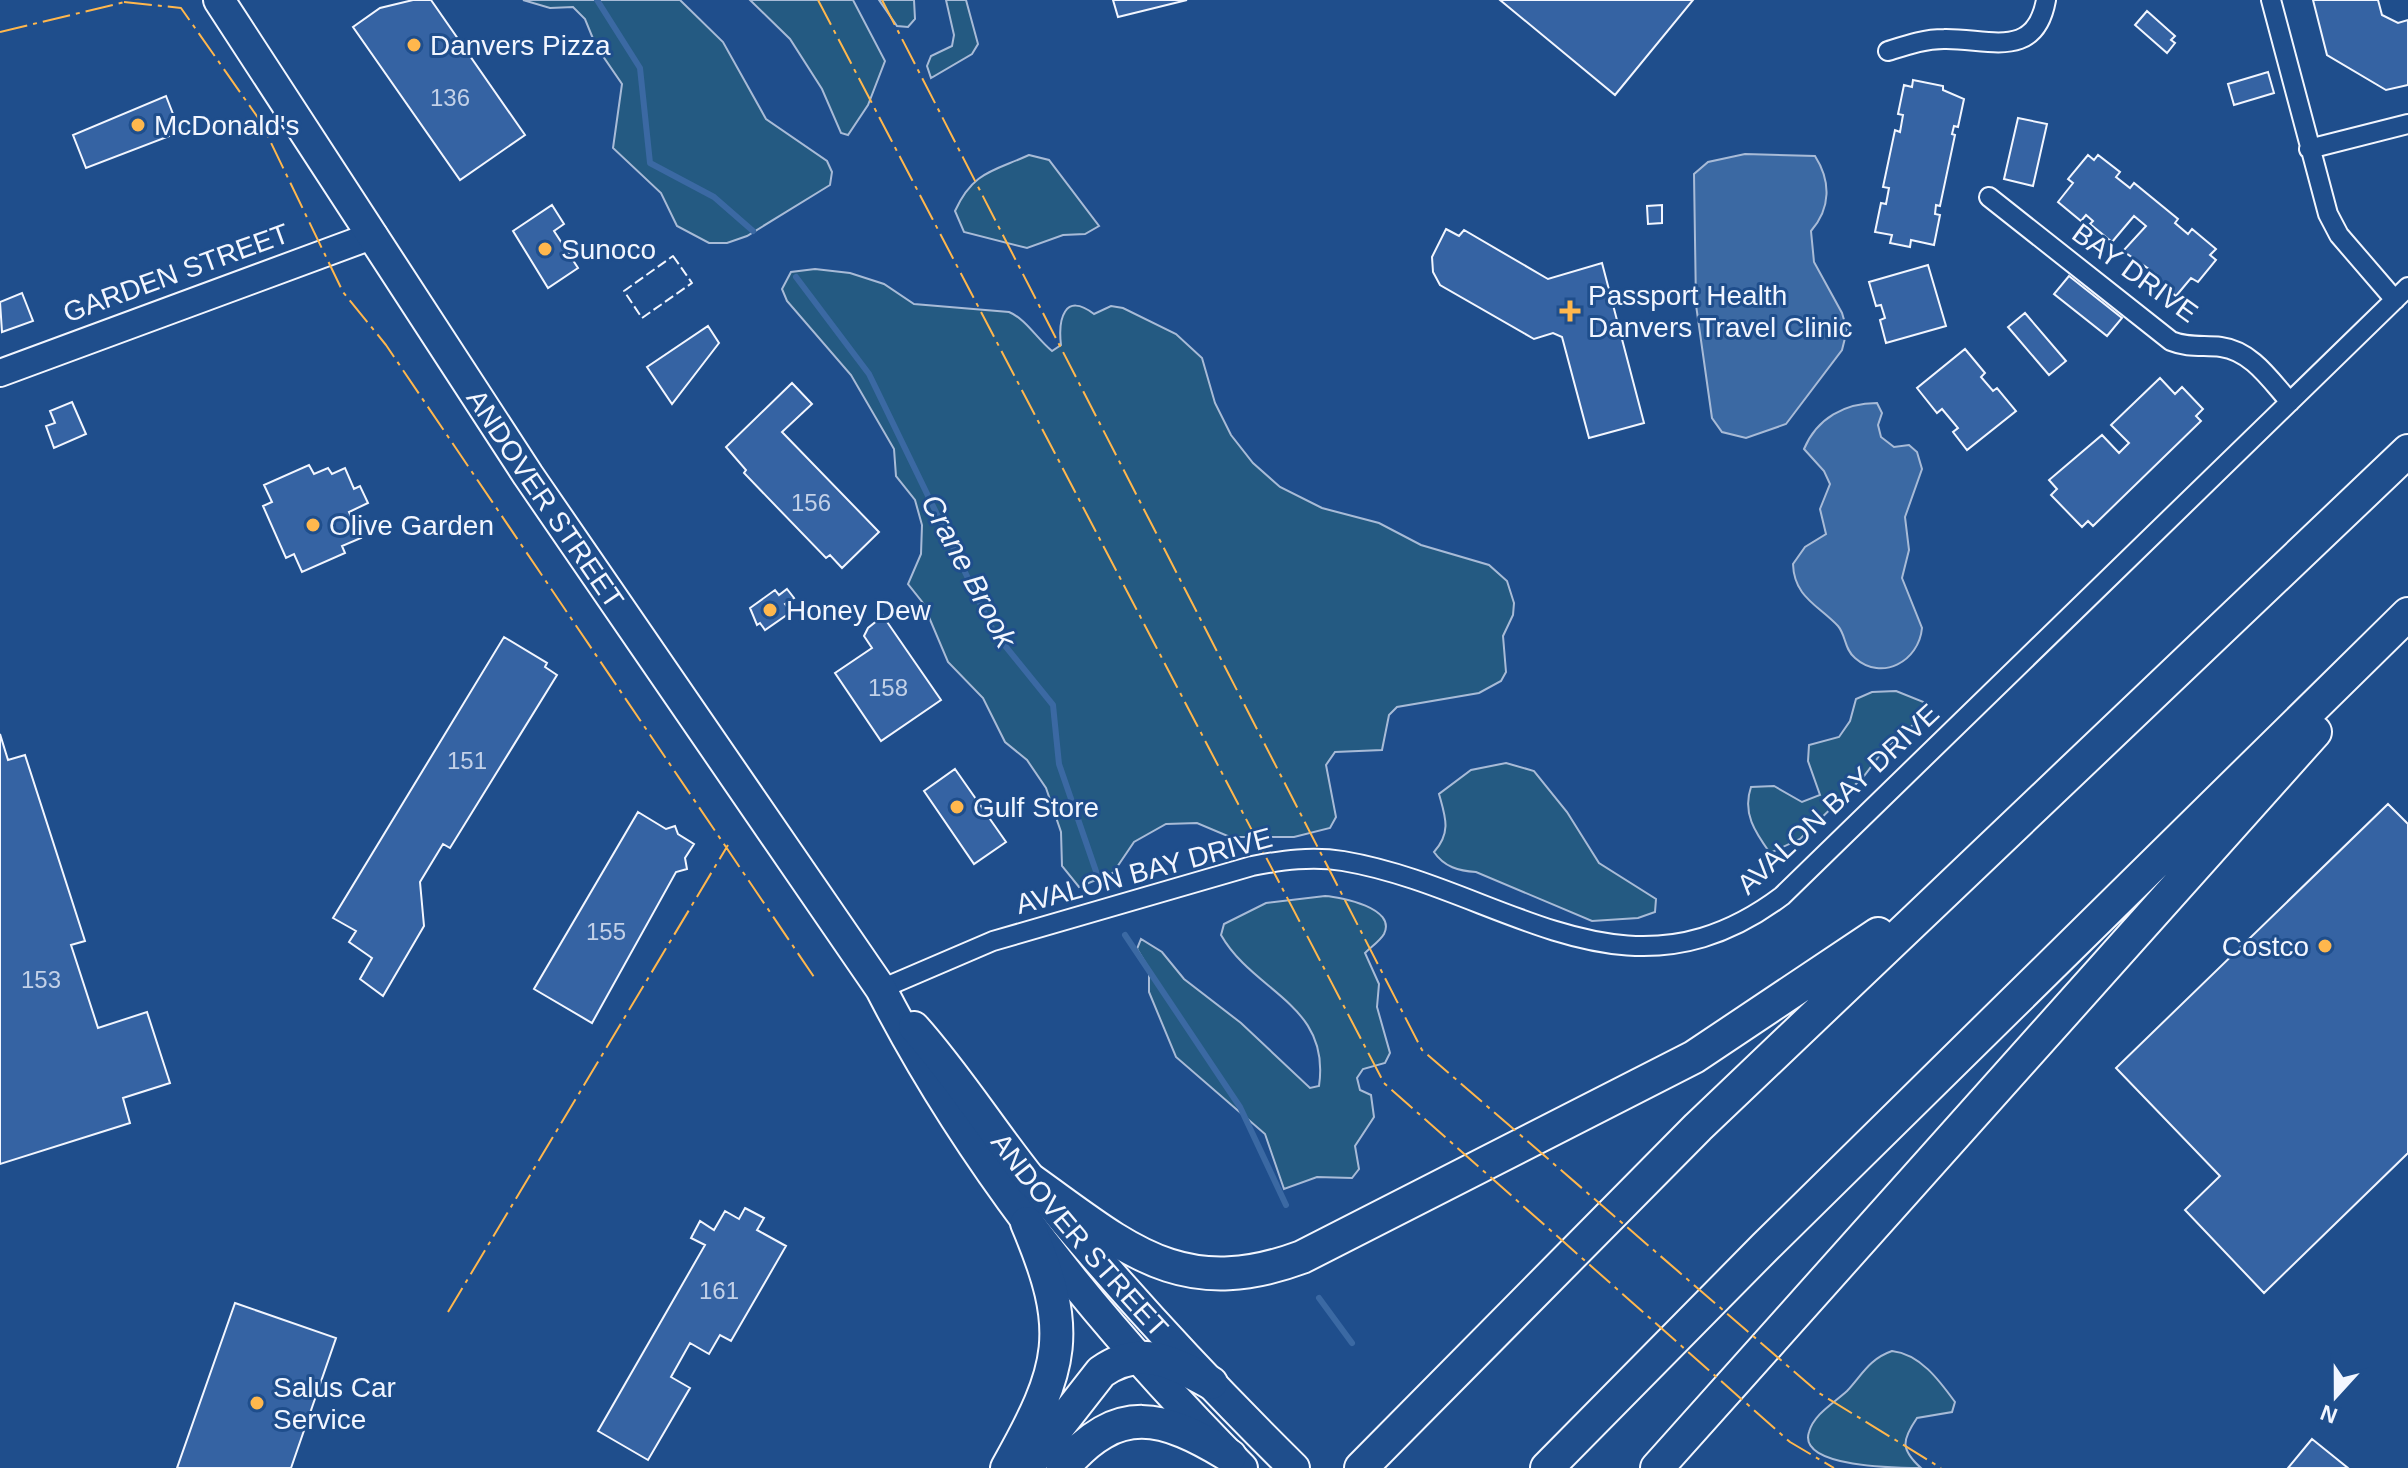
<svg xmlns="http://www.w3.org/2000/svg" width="2408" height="1468" font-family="Arial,sans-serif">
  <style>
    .green { fill: #245a82; stroke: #a8bbd7; stroke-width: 2 }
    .water { fill: #3b69a3; stroke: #a8bbd7; stroke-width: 2 }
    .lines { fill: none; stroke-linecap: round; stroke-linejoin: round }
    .stream { stroke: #3b69a3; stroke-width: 6 }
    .building { fill: #3563a3; stroke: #f2f6ff; stroke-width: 2 }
    .minor-casing { stroke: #f2f6ff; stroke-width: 22 }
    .secondary-casing { stroke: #f2f6ff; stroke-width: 30 }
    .trunk-casing { stroke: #f2f6ff; stroke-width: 34 }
    .motorway-casing { stroke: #f2f6ff; stroke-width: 36 }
    .minor { stroke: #1f4e8c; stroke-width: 18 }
    .secondary { stroke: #1f4e8c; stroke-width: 26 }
    .trunk { stroke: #1f4e8c; stroke-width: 30 }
    .motorway { stroke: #1f4e8c; stroke-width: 32 }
    .fence { stroke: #f2f6ff; stroke-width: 2; stroke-dasharray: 10 4; stroke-linecap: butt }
    .power { stroke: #ffb74d; stroke-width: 2; stroke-dasharray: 28 6 4 6; stroke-linecap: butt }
    .poi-dot { fill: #ffb74d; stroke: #1f4e8c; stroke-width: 3 }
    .labels { text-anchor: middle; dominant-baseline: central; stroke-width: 6; stroke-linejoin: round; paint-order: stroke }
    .number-label { font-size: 24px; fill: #c3d1e8 }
    .poi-label { font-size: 28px; fill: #f2f6ff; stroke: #1f4e8c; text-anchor: start }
    .street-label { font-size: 28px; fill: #f2f6ff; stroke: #1f4e8c }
    .water-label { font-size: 30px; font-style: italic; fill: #f2f6ff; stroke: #1f4e8c }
  </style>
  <rect width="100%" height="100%" fill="#1f4e8c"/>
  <!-- green -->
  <path class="green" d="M523,0H680L723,42L766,119L827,161L832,172L830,185L747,236L727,243H709L677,226L661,193L613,148L622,84L596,46L585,19L573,7L550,8Z
    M750,0H853L885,61L868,105L848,135L841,133L822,89L790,39Z
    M879,0H914L915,19L908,27L897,26Z
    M946,0H966L978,44L972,54L931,78L927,66L931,56L952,46L954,35Z
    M1029,155L1049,160L1099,226L1085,234L1063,235L1027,248L964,232L955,211C973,171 994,171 1029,155Z
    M815,269L850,273L884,284L914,304L1009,312C1026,319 1037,339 1052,351L1061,345C1058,320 1064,291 1094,314L1111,306L1123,308L1176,334L1202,358L1215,403L1231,435L1253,463L1280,487L1322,508L1379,523L1421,545L1489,565L1507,581L1514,603L1513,615L1503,636L1506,672L1501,681L1479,693L1397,707L1389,715L1382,750L1335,752L1326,765L1336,817L1330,828L1294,837H1230L1197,823L1166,824L1134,842L1113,873L1079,887L1062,866L1061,832L1046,788L1027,760L1005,742L983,698L948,662L923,603L908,584L921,554L922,525L915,500L896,476L894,449L851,375L787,301L782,289L791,272Z
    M1896,691L1926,703L1921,718L1883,751L1864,776L1800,839L1770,853C1755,832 1742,813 1751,787L1774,786L1802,802L1820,795L1808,761L1809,745L1839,737L1850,721L1856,699L1872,692Z
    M1506,763L1534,771L1567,812L1599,863L1656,899L1655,912L1638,918L1592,921L1476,872C1459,871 1444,867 1434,852C1452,832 1445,816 1439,794L1471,770Z
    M1325,896C1341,897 1397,908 1384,934C1380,941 1371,947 1365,953L1379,984L1377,1007L1390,1053L1385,1063L1363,1069L1357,1078L1360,1090L1371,1095L1374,1117L1355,1146L1359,1169L1352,1178L1317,1177L1284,1189L1265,1134L1176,1057L1149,992V969L1137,949L1141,939L1162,952L1184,979L1241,1023L1310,1088L1319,1086C1331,1004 1254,993 1221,935L1224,924L1266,903Z
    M1892,1351C1920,1354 1939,1380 1955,1402L1952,1412L1917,1418C1902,1440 1900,1449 1921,1468C1900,1468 1797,1468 1809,1432C1814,1414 1834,1403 1847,1391C1862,1375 1869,1359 1892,1351Z"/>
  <!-- water -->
  <path class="water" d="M1745,154L1815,156C1831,181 1831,208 1811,231L1814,262L1842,313L1847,330L1842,350L1786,424L1746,438L1722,432L1712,418L1696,305L1694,174L1708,162Z
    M1877,403L1882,413L1878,425L1881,437L1894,447L1909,445L1917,452L1922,469L1905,517L1909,550L1902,578L1922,628C1919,661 1882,682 1855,658C1844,649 1846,635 1838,626C1818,605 1794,597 1793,564L1805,547L1826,534L1820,509L1830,484L1824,471L1804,449C1817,418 1845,403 1877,403Z"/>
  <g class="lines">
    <!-- stream -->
    <path class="stream" d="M597,0L640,68L650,163L714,197L753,231
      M796,277L869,374L994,632L1053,705L1059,764L1099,880
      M1125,935L1240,1107L1286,1205
      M1319,1298L1352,1343"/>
  </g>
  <!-- building -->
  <path class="building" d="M413,0H431L525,135L460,180L353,27L380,8Z
    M1113,0H1187L1118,17Z
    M1500,0H1693L1615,95Z
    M2313,0H2378L2382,15L2398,23L2408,20V85L2386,90L2327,55Z
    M2147,11L2175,36L2171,40L2175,43L2167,53L2135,25Z
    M2268,72L2274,93L2234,105L2228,84Z
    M1913,80L1943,86V90L1964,99L1958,127L1954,126L1952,134L1955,135L1940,206L1936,205L1935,214L1940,215L1934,245L1911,240L1910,247L1890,243L1892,235L1875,232L1881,203L1886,204L1889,188L1883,187L1895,130L1900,132L1903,115L1898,114L1904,85L1912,87Z
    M166,96L180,132L86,168L73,135Z
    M2018,118L2047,124L2033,186L2004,179Z
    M2088,155L2094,160L2098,155L2120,172L2116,177L2130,188L2134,183L2178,219L2175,223L2188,234L2192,229L2216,249L2210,255L2216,260L2198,282L2191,278L2176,296L2153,278L2156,274L2123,251L2146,226L2134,216L2112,242L2090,224L2093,221L2086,215L2081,221L2058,202L2073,183L2068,179Z
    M552,205L564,224L554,231L578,268L548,288L513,231Z
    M1662,205V223L1648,224L1647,206Z
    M1446,229L1459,236L1464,230L1548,279L1602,263L1644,423L1589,438L1562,337L1553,333L1534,339L1440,285L1433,272L1432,257Z
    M1928,265L1946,326L1886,343L1880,320L1885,318L1881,305L1876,306L1869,282Z
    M2069,276L2122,318L2107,336L2054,294Z
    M22,293L33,321L2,332L0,302Z
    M2025,313L2066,361L2049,375L2008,327Z
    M708,326L719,343L672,404L647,367Z
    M1965,349L1985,373L1981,377L1993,391L1997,388L2016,411L1967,450L1953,432L1958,428L1942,409L1937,413L1917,388Z
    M2160,378L2175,394L2182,387L2203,409L2196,416L2201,421L2093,526L2088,521L2082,527L2051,495L2057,489L2049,480L2102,435L2119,453L2129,443L2111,425Z
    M792,383L812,404L782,432L879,532L842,568L830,555L826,558L744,473L746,470L726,447Z
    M72,402L86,434L54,448L46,426L55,423L50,411Z
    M309,465L314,474L328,468L332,474L345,468L354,489L360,486L368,503L349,512L361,538L342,546L345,553L302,572L294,554L286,558L263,506L272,502L264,485Z
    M787,589L794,598L785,604L791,612L765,630L760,623L757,625L750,608L775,590L779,595Z
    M883,616L941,700L881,741L835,673L872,648L864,636L868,628Z
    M504,637L547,663L545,667L557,675L450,848L443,844L420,882L424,926L383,996L360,979L372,958L349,942L356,931L333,918Z
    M0,734L8,760L25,755L85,941L71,945L98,1028L147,1012L170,1083L123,1098L130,1123L0,1164Z
    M955,769L1006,842L974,864L924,791Z
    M2388,804L2408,824V1153L2264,1293L2185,1210L2220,1176L2116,1068Z
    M638,812L666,829L675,826L678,834L694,844L685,858L687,869L676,872L592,1023L534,989Z
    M745,1208L764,1218L757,1230L786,1246L731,1341L720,1335L709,1354L690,1343L671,1377L690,1388L648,1460L598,1431L705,1245L691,1238L700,1221L714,1230L725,1211L739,1219Z
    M235,1303L336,1338L291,1468H177Z
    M2312,1439L2348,1468H2288Z"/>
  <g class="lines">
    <defs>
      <path id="minor" d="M2271,0L2328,214L2339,235L2395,300
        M1888,51C1907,45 1924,39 1944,39C1988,38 2035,61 2046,0
        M2309,149L2408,124
        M1989,197L2171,341C2188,348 2203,345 2221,347C2252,351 2271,381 2290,402
        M881,989L993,941L1252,866C1283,860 1312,856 1343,861C1502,888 1624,1015 1782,896L2408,287"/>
      <path id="secondary" d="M0,373L374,235"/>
      <g id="trunk">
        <path id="s1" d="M219,0L528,475L881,989C973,1168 1100,1325 1242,1468"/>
        <path id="s2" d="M914,1027C957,1075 991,1130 1032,1181C1113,1281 1202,1377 1294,1468"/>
      </g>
      <path id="motorway" d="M1032,1181C1126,1248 1181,1302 1302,1257L1694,1057L1878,934
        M1007,1468C1064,1367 1073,1331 1027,1223
        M1026,1468L1101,1372C1140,1344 1173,1362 1211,1383
        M1063,1468C1118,1402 1163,1415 1230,1456
        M1361,1468L1698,1127L2408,451
        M1547,1468L1765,1247L2408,614
        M1657,1468L2315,732"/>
    </defs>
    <!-- minor casing -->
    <use href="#minor" class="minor-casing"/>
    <!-- secondary casing -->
    <use href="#secondary" class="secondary-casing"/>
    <!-- trunk casing -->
    <use href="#trunk" class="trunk-casing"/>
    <!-- motorway casing -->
    <use href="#motorway" class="motorway-casing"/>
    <!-- minor -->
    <use href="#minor" class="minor"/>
    <!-- secondary -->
    <use href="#secondary" class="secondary"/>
    <!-- trunk -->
    <use href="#trunk" class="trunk"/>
    <!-- motorway -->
    <use href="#motorway" class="motorway"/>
    <!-- fence -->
    <path class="fence" d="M673,256L692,283L642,318L624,291Z"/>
    <!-- power -->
    <path class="power" d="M818,0L1384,1083L1790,1442L1834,1468
      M882,0L1422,1050L1819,1393L1941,1468
      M124,2L181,8L261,122L343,292L386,345L814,977
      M0,32L125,2
      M448,1312L728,845"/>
  </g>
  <!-- markers -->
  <g class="poi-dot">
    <circle cx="414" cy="45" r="8"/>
    <circle cx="138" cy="125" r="8"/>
    <circle cx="545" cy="249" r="8"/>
    <path d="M1566 299h8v8h8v8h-8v8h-8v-8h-8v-8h8z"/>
    <circle cx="313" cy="525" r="8"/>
    <circle cx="770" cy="610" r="8"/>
    <circle cx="957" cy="807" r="8"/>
    <circle cx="2325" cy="946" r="8"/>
    <circle cx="257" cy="1403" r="8"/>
  </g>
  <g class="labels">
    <!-- number labels -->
    <g class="number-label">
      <text x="450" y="97">136</text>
      <text x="811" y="502">156</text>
      <text x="888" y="687">158</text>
      <text x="467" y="760">151</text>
      <text x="606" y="931">155</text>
      <text x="41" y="979">153</text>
      <text x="719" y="1290">161</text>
    </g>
    <!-- poi labels -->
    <g class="poi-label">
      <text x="430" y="45">Danvers Pizza</text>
      <text x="154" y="125">McDonald's</text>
      <text x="561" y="249">Sunoco</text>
      <text x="1588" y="295">Passport Health<tspan x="1588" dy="32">Danvers Travel Clinic</tspan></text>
      <text x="329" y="525">Olive Garden</text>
      <text x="786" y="610">Honey Dew</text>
      <text x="973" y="807">Gulf Store</text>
      <text x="2309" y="946" text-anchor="end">Costco</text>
      <text x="273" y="1387">Salus Car<tspan x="273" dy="32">Service</tspan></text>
    </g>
    <!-- street labels -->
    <g class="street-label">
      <text transform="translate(176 273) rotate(-20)">GARDEN STREET</text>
      <text transform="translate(2135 273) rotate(36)">BAY DRIVE</text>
      <text stroke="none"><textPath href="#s1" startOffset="596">ANDOVER STREET</textPath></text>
      <text transform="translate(1838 799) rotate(-43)">AVALON BAY DRIVE</text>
      <text transform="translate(1144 871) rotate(-15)">AVALON BAY DRIVE</text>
      <text stroke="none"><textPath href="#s2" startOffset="266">ANDOVER STREET</textPath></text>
    </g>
    <!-- water labels -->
    <g class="water-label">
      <text transform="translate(969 571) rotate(62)">Crane Brook</text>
    </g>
  </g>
  <!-- north arrow -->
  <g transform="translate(2336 1396) rotate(201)" stroke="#1f4e8c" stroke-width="6" paint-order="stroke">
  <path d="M0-6L14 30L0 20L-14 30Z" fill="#f2f6ff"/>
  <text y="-12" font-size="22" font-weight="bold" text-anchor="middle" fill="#f2f6ff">N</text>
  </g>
</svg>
